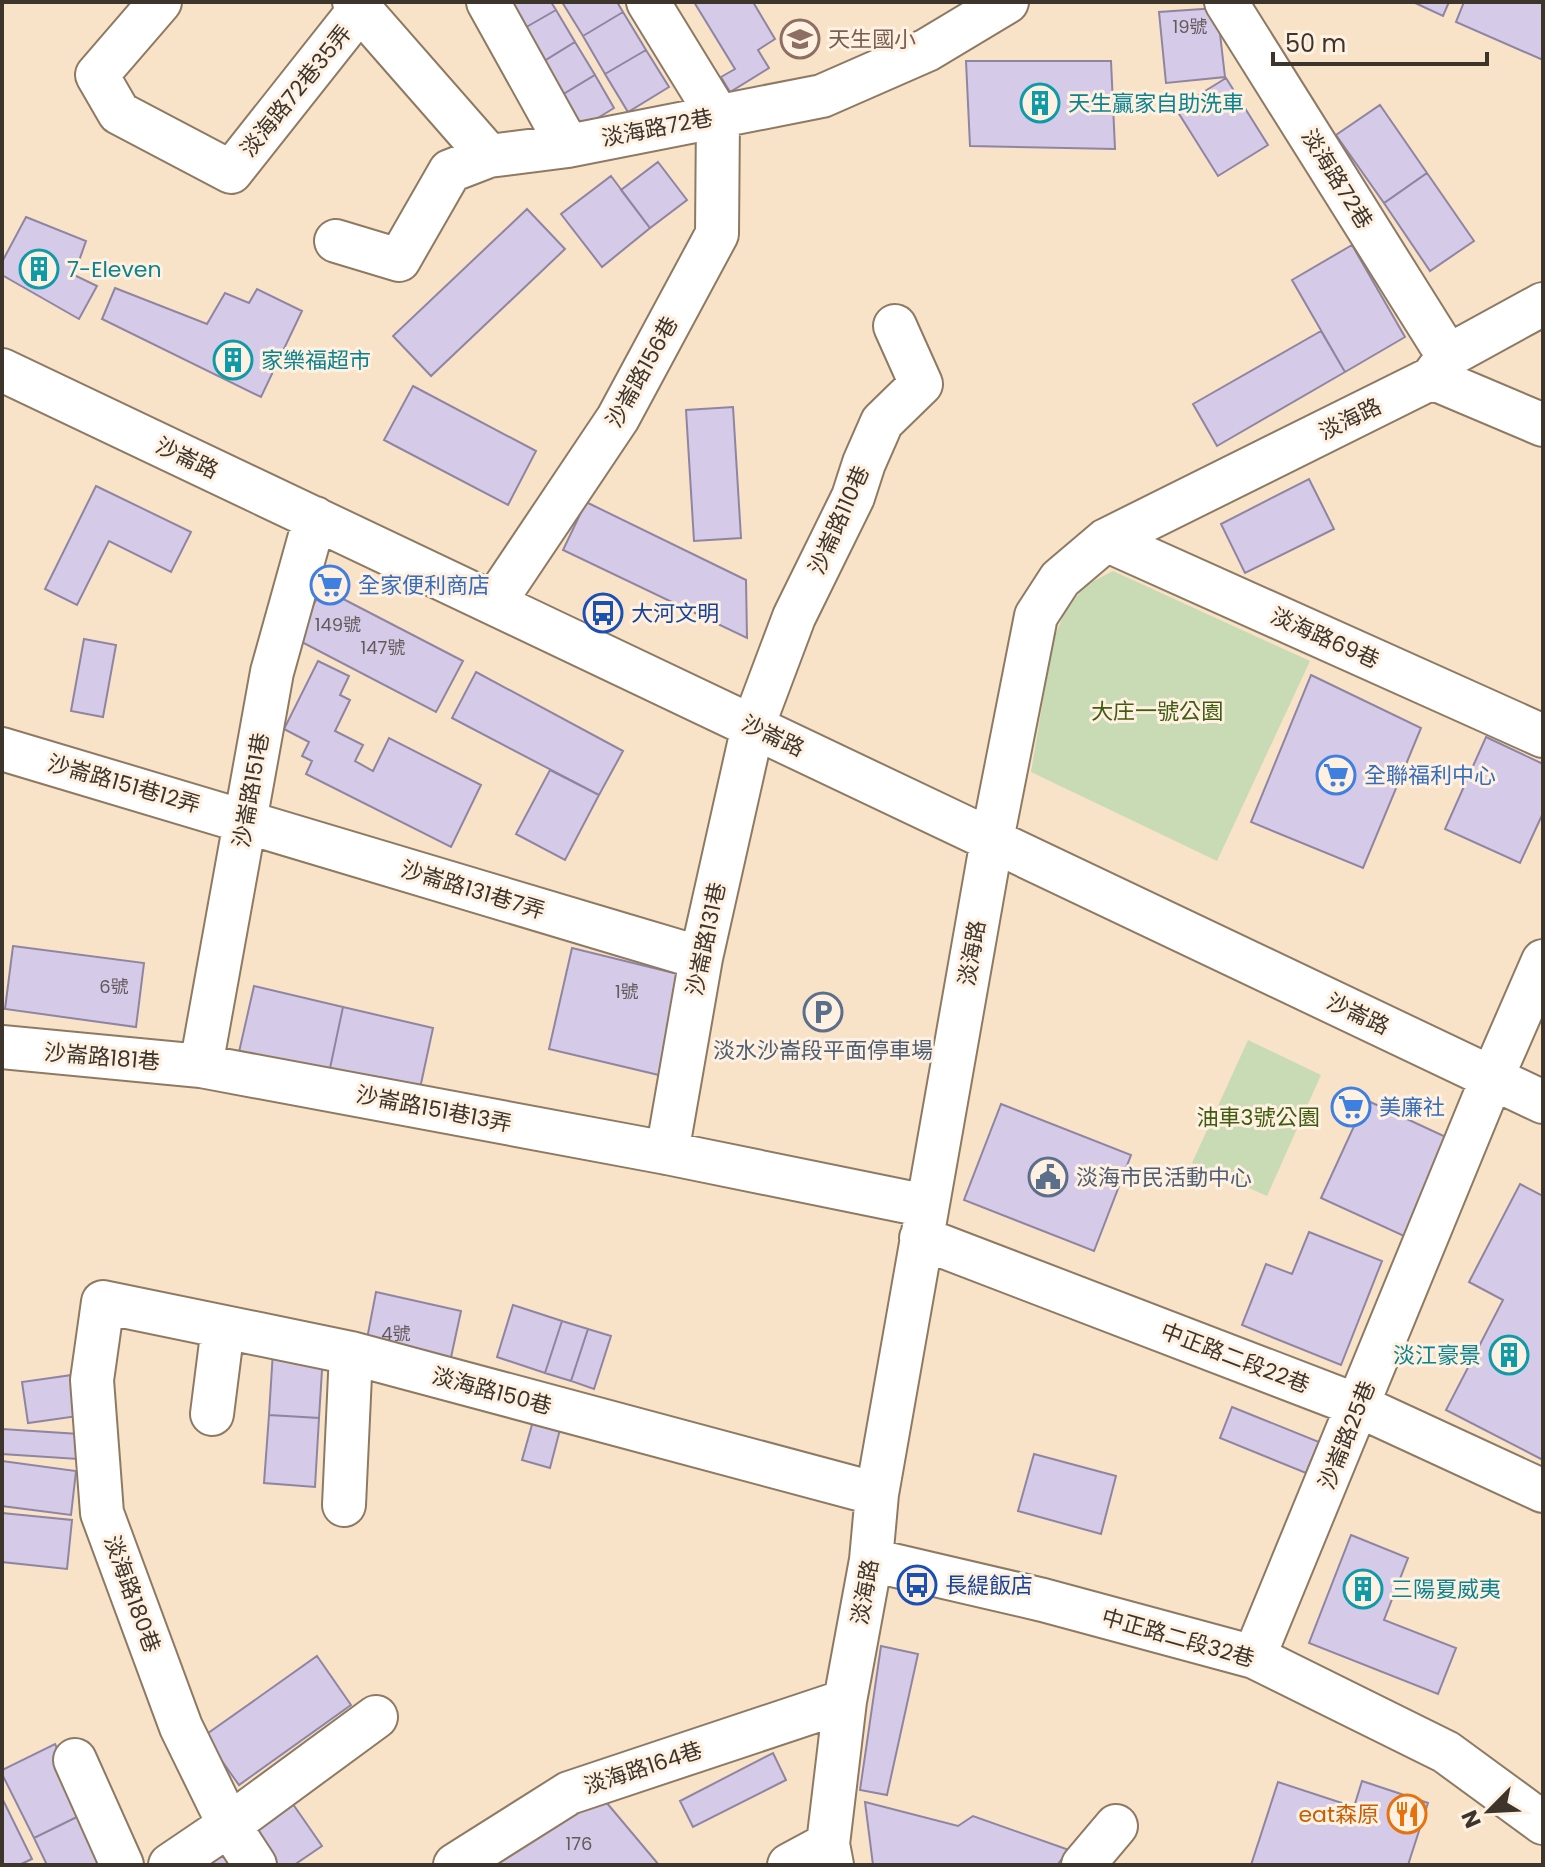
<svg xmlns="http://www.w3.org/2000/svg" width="1545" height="1867" font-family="Poppins,'Noto Sans TC',sans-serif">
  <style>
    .green { fill: #c8dbb5 }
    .building { fill: #d5cbe9; stroke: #8f85a1; stroke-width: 2 }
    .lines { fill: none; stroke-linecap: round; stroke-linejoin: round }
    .minor-casing { stroke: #8e7a63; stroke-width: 46 }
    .minor { stroke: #fff; stroke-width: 42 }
    .labels { text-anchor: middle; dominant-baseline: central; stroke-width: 6; stroke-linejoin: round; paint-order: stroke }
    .number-label { font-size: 18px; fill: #635a5a }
    .education-label { font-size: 22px; fill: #785e54; stroke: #fef1e1; text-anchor: start }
    .street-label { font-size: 22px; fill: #3d352b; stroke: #fef1e1 }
    .culture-label { font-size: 22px; fill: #0d838f; stroke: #fef1e1; text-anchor: start }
    .shop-label { font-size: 22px; fill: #366cbe; stroke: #fef1e1; text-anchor: start }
    .transit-label { font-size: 22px; fill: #164399; stroke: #fef1e1; text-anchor: start }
    .park-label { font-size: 22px; fill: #405c11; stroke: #fef1e1 }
    .service-label { font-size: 22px; fill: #4e5e75; stroke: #fef1e1 }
    .food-label { font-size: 22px; fill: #c56008; stroke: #fef1e1; text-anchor: end }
  </style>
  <rect width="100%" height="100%" fill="#f8e2c8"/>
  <!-- green -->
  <path class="green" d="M1113,571L1310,661L1217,861L1031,772L1053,641L1065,611L1086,585Z
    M1248,1040L1321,1075L1267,1196L1192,1163Z"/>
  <!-- building -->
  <path class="building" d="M498,2H551L556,10L516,33Z
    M562,2H617L623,12L583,36Z
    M694,2H753L775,39L758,50L769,68L730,92L721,77L735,69Z
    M1413,2H1449L1443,16Z
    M1464,2L1543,3V60L1456,22Z
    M1217,8L1225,77L1166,83L1159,12Z
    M556,10L575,42L536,66L516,33Z
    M623,12L646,50L605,74L583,36Z
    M575,42L595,75L555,99L536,66Z
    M646,50L669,87L628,112L605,74Z
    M966,61H1111L1115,149L970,146Z
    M595,75L614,108L575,132L555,99Z
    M1226,78L1268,145L1218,176L1176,109Z
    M1380,105L1427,173L1384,203L1336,135Z
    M658,162L687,200L650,228L621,190Z
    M1427,173L1474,241L1430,271L1384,203Z
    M611,176L650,228L602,267L561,214Z
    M527,209L565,249L431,376L393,336Z
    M26,217L86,241L74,275L97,286L79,319L2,275V262Z
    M1352,245L1405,337L1345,372L1292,280Z
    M115,288L207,324L225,293L249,303L257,289L302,311L261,397L102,319Z
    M1321,331L1345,372L1217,446L1193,404Z
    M413,386L536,451L508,505L384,440Z
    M733,407L741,538L694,541L686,410Z
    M1309,479L1334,529L1245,573L1221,524Z
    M96,486L191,532L171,572L109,541L77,605L45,589Z
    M586,502L746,580L747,638L563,550Z
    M322,588L463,661L436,712L296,639Z
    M84,639L116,645L103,717L71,711Z
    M318,661L349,676L340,695L350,700L335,731L363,745L355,761L373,771L389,738L481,785L451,847L306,774L312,761L302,756L309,742L284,729Z
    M476,672L623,751L599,795L452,718Z
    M1311,675L1421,728L1363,868L1251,822Z
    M1486,737L1543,764V813L1520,863L1445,829Z
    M550,770L599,795L565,860L516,834Z
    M13,946L144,963L136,1027L5,1009Z
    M572,948L686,976L663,1076L549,1049Z
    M254,986L343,1007L329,1073L239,1052Z
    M343,1007L433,1028L419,1093L329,1073Z
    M1366,1100L1448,1138L1404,1236L1321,1198Z
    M1001,1104L1131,1155L1094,1251L964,1200Z
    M1520,1184L1543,1196V1460L1446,1410L1503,1300L1469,1282Z
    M1309,1232L1382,1261L1341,1365L1242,1325L1266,1264L1292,1274Z
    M376,1292L461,1311L450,1362L366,1344Z
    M513,1305L562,1321L545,1373L497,1357Z
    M562,1321L588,1329L571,1381L545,1373Z
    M588,1329L611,1336L594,1389L571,1381Z
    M273,1351L323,1354L319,1418L269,1415Z
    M72,1375L78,1416L28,1423L22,1382Z
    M537,1407L564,1414L550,1468L522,1460Z
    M1232,1407L1319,1442L1306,1473L1220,1438Z
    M269,1415L319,1418L315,1487L264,1483Z
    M2,1429L79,1434L78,1459L2,1454Z
    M1034,1454L1116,1476L1101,1534L1018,1511Z
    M2,1461L76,1471L71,1515L2,1506Z
    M2,1513L72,1520L67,1569L2,1562Z
    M1351,1535L1408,1558L1384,1620L1456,1648L1438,1694L1309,1643Z
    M881,1646L918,1654L887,1795L860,1790Z
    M317,1656L351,1705L239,1785L204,1736Z
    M55,1744L87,1812L34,1838L2,1774V1770Z
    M773,1753L786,1780L693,1827L680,1801Z
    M1362,1781L1428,1803L1408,1865H1251L1278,1782L1354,1807Z
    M601,1796L659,1865H482Z
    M288,1797L322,1846L294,1865H268L242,1827Z
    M2,1798L32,1859L19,1865H2Z
    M865,1802L958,1826L973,1816L1069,1850L1057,1865H873Z
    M87,1812L114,1865H47L34,1838Z
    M223,1845L237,1865H195Z"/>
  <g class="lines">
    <defs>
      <path id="minor" d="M160,2L97,75L119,113L231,172L360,9
        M354,2L489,156L568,146L822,96L927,50L1007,2
        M488,2L568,146
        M1226,2L1448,356
        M336,241L399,260L450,171L489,156
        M2,370L1543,1102
        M1432,378L1543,425
        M1106,540L1543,736
        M494,603L618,418L717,234L718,116L648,2
        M2,749C236,817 468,889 701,958
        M2,1047L201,1066L667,1153L927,1206
        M201,1066L272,672L315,518
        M667,1153L701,958L753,726L794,617L853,497L864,463L882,422L921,384L895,326
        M921,1238L1359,1406L1543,1491
        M212,1414L223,1327
        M344,1505L351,1353
        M871,1560L1043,1600L1254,1657L1446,1752L1543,1823
        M1254,1657L1492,1078L1543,961
        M75,1760L122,1865
        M170,1865L229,1825L376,1717
        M255,1865L229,1825L181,1727L102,1513L92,1380L103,1302L351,1353L877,1494
        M455,1865L569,1793L845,1701
        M789,1865L828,1844
        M832,1865L828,1844L845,1701L871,1560L877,1494L992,840L1036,616L1060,579L1106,540L1432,378L1448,356L1543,304
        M1083,1865L1116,1826"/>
    </defs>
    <!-- minor casing -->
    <use href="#minor" class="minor-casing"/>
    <!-- minor -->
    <use href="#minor" class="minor"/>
  </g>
  <!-- icons -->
  <defs>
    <symbol id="school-ring" viewBox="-11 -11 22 22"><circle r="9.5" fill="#fef1e1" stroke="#8d6e63" stroke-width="1.5"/><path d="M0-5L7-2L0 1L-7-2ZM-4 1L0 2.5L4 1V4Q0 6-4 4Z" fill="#8d6e63"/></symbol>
    <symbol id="building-ring" viewBox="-11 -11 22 22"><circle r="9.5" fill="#fef1e1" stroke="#0f9aa8" stroke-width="1.5"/><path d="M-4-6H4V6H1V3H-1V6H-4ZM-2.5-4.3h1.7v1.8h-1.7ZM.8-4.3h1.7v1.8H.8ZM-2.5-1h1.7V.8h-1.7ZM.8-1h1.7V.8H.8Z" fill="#0f9aa8"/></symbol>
    <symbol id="supermarket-ring" viewBox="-11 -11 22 22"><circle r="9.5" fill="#fef1e1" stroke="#3f7fe0" stroke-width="1.5"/><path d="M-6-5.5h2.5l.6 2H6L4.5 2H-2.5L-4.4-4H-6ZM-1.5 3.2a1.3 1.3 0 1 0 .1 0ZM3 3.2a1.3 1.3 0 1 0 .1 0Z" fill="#3f7fe0"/></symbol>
    <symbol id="bus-ring" viewBox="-11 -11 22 22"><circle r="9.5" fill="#fef1e1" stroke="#1a4fb4" stroke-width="1.5"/><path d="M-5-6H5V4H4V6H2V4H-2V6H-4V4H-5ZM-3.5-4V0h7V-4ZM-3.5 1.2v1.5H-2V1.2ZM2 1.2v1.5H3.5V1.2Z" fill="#1a4fb4"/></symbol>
    <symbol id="parking-ring" viewBox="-11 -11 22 22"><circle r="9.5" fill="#fef1e1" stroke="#5c6f8a" stroke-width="1.5"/><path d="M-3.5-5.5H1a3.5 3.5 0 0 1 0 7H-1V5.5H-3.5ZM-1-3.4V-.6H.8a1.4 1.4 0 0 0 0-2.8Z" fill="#5c6f8a"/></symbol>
    <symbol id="civic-ring" viewBox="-11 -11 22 22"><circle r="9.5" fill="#fef1e1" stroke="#5c6f8a" stroke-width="1.5"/><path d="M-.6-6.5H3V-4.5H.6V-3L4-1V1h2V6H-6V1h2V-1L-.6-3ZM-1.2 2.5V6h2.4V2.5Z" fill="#5c6f8a"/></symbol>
    <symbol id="restaurant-ring" viewBox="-11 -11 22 22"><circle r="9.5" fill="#fef1e1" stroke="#e8710a" stroke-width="1.5"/><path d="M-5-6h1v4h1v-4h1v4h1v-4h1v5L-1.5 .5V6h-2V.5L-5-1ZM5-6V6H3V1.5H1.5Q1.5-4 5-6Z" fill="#e8710a"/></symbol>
  </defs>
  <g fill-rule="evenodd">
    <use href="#school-ring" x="778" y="17" width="44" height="44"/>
    <use href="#building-ring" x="1018" y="81" width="44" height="44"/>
    <use href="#building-ring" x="17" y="247" width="44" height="44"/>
    <use href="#building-ring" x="211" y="338" width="44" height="44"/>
    <use href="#supermarket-ring" x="308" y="563" width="44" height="44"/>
    <use href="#bus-ring" x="581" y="591" width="44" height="44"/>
    <use href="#supermarket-ring" x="1314" y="753" width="44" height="44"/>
    <use href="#parking-ring" x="801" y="990" width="44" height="44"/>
    <use href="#supermarket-ring" x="1329" y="1085" width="44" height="44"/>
    <use href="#civic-ring" x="1026" y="1155" width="44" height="44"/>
    <use href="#building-ring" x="1487" y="1333" width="44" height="44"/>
    <use href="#bus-ring" x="895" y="1563" width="44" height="44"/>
    <use href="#building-ring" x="1341" y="1567" width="44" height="44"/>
    <use href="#restaurant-ring" x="1385" y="1792" width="44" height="44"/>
  </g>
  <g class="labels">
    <!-- number labels -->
    <g class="number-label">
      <text x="1190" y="26">19號</text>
      <text x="338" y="624">149號</text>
      <text x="383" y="647">147號</text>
      <text x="114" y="986">6號</text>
      <text x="627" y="991">1號</text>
      <text x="396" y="1333">4號</text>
      <text x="579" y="1843">176</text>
    </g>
    <!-- education labels -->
    <g class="education-label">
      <text x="828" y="39">天生國小</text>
    </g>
    <!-- street labels -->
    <g class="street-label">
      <text transform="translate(296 91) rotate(-51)">淡海路72巷35弄</text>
      <text transform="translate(657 128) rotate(-11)">淡海路72巷</text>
      <text transform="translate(1337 179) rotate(58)">淡海路72巷</text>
      <text transform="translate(642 372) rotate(-61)">沙崙路156巷</text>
      <text transform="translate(1350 419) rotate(-26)">淡海路</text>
      <text transform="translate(187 458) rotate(25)">沙崙路</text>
      <text transform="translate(839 520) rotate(-66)">沙崙路110巷</text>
      <text transform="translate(1325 638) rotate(24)">淡海路69巷</text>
      <text transform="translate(773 736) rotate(25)">沙崙路</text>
      <text transform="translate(124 784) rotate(16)">沙崙路151巷12弄</text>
      <text transform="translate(251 790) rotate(-80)">沙崙路151巷</text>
      <text transform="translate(473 890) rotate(17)">沙崙路131巷7弄</text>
      <text transform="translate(706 939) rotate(-78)">沙崙路131巷</text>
      <text transform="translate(972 953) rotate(-80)">淡海路</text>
      <text transform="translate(1358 1014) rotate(25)">沙崙路</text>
      <text transform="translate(102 1057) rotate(5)">沙崙路181巷</text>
      <text transform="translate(434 1109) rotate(11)">沙崙路151巷13弄</text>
      <text transform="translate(1235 1358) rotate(21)">中正路二段22巷</text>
      <text transform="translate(492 1391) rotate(15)">淡海路150巷</text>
      <text transform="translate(1347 1435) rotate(-68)">沙崙路25巷</text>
      <text transform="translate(865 1592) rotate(-80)">淡海路</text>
      <text transform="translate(132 1594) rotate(70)">淡海路180巷</text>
      <text transform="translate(1178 1638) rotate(16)">中正路二段32巷</text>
      <text transform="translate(643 1768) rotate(-18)">淡海路164巷</text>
    </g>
    <!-- culture labels -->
    <g class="culture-label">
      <text x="1068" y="103">天生贏家自助洗車</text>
      <text x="67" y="269">7-Eleven</text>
      <text x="261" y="360">家樂福超市</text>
      <text x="1481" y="1355" text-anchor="end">淡江豪景</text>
      <text x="1391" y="1589">三陽夏威夷</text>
    </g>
    <!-- shop labels -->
    <g class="shop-label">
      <text x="358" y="585">全家便利商店</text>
      <text x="1364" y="775">全聯福利中心</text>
      <text x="1379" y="1107">美廉社</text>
    </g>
    <!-- transit labels -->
    <g class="transit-label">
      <text x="631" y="613">大河文明</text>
      <text x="945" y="1585">長緹飯店</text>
    </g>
    <!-- park labels -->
    <g class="park-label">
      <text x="1157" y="711">大庄一號公園</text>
      <text x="1258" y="1117">油車3號公園</text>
    </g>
    <!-- service labels -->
    <g class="service-label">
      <text x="823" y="1050">淡水沙崙段平面停車場</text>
      <text x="1076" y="1177" text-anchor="start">淡海市民活動中心</text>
    </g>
    <!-- food labels -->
    <g class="food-label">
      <text x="1379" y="1814">eat森原</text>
    </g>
  </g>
  <!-- border -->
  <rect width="1545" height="1867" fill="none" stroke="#3d352b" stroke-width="8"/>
  <!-- north arrow -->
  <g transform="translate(1489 1811) rotate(246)" stroke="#fef1e1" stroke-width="6" paint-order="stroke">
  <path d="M0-6L14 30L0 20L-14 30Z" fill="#3d352b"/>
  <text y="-12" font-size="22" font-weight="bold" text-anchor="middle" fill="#3d352b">N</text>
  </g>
  <!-- scale -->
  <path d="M1273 52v12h214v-12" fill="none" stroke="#3d352b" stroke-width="4"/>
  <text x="1285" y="52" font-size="24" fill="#3d352b" stroke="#fef1e1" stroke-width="6" paint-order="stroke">50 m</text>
</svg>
